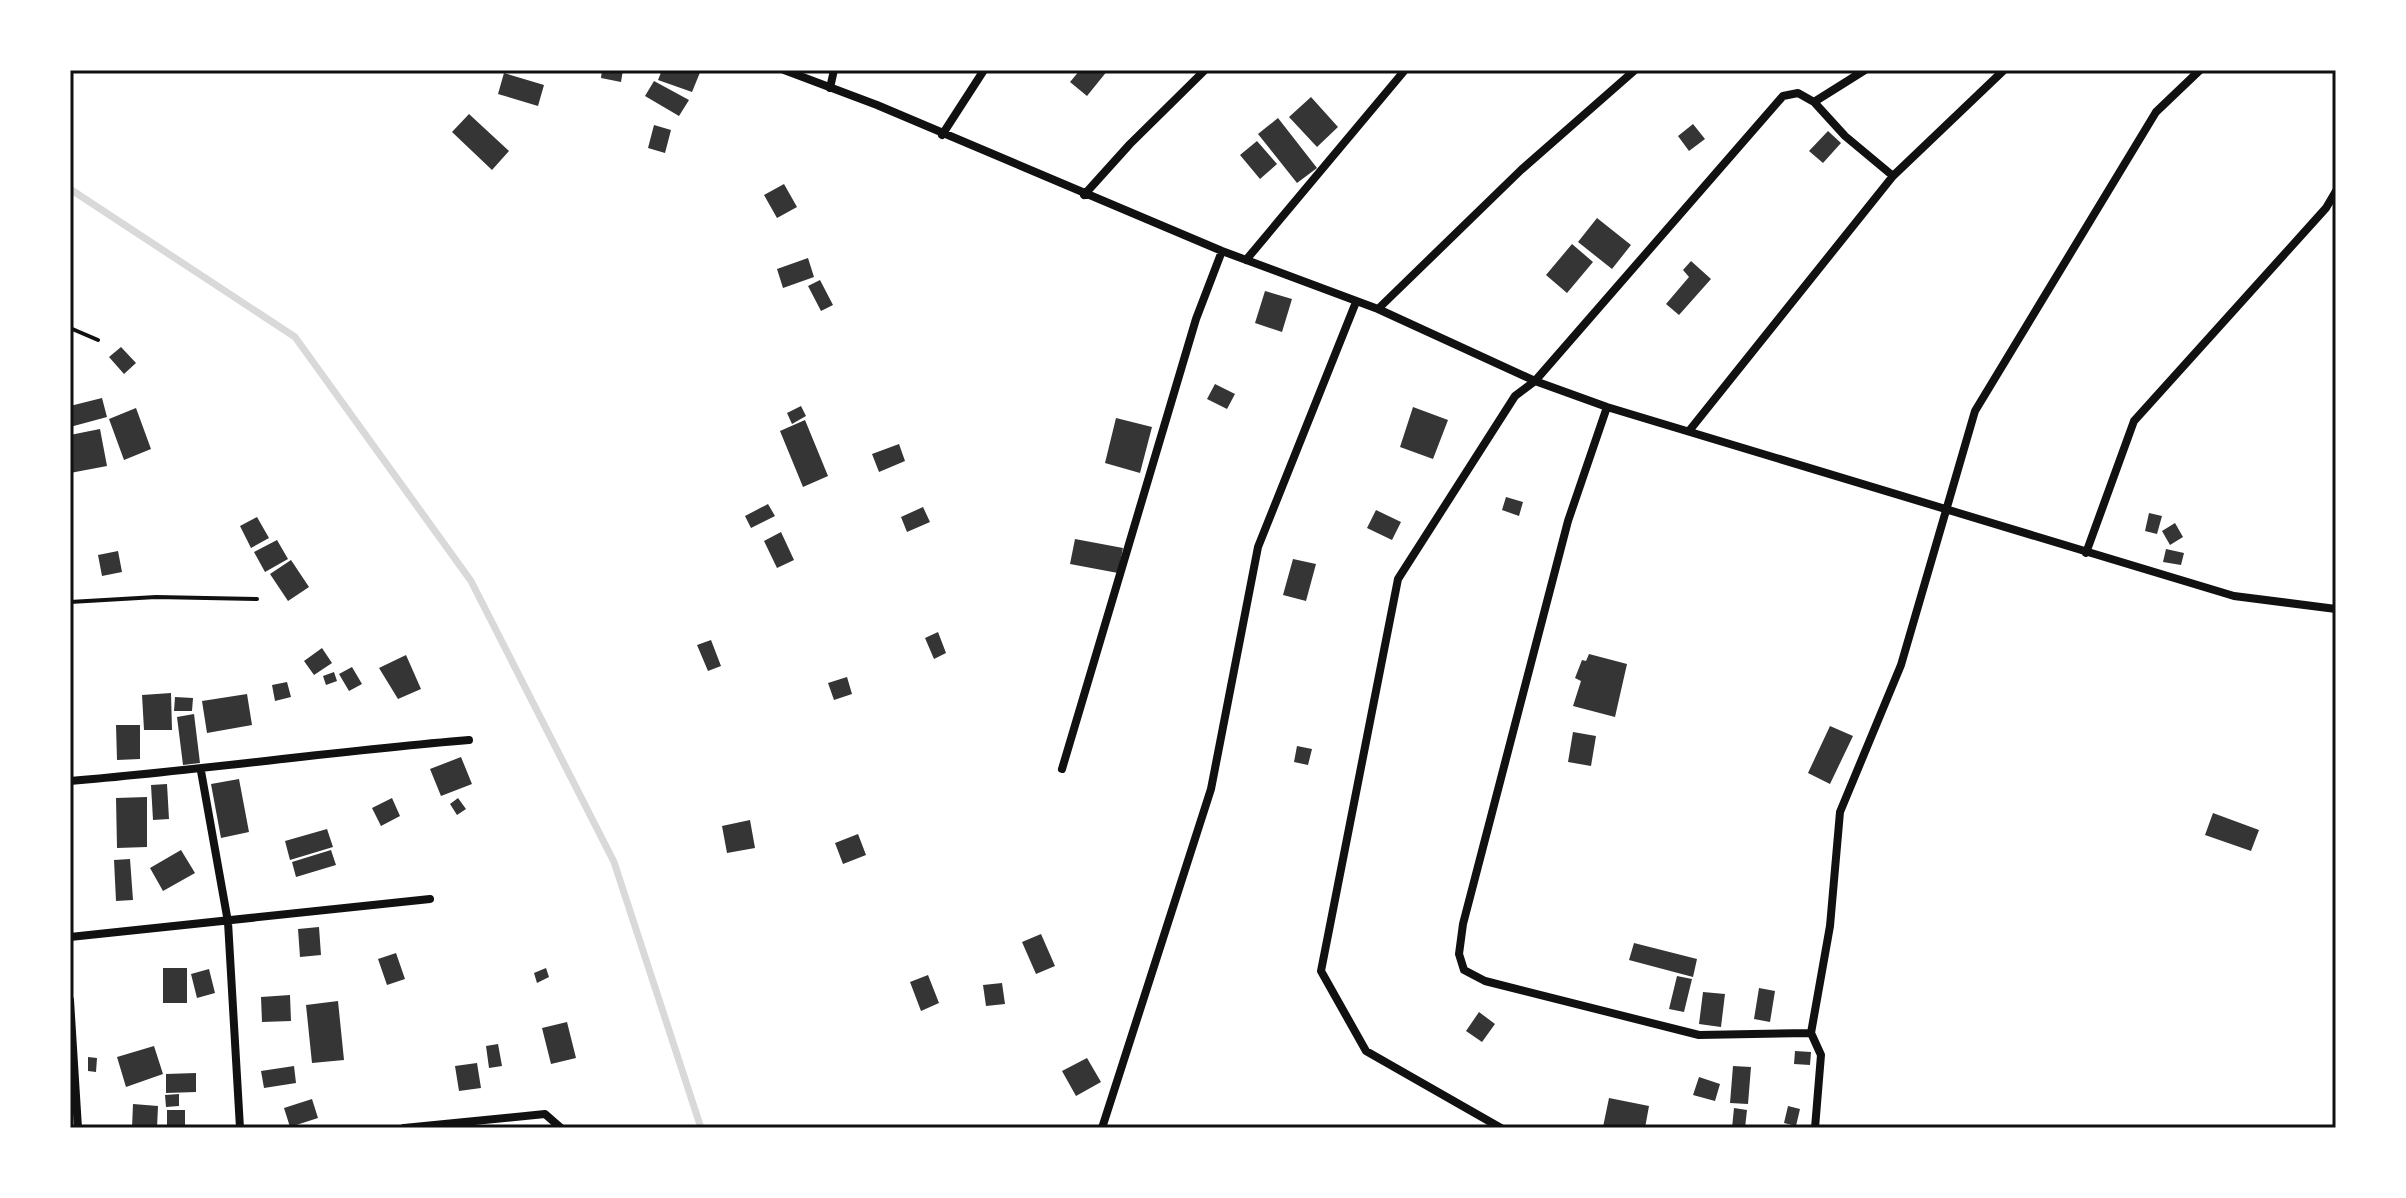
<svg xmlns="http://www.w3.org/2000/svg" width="2406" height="1198" font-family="Mulish,sans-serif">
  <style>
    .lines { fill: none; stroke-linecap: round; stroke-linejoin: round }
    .stream { stroke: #d9d9d9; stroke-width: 7 }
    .building { fill: #353535 }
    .path { stroke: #111; stroke-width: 4 }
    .minor { stroke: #111; stroke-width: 8 }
    .neatline { fill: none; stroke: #111; stroke-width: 3 }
  </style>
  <rect width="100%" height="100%" fill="#fff"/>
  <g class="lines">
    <!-- stream -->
    <path class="stream" d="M70,189L295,337L471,581L614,862L701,1128"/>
  </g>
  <!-- building -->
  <path class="building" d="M602,70H623L621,82L601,78Z
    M662,70H701L692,92L658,80Z
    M1080,70H1108L1087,96L1070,82Z
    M504,73L544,85L538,106L498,94Z
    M654,81L689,100L679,116L645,96Z
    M1311,97L1338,127L1317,147L1289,117Z
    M469,114L509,151L492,170L452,132Z
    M1278,118L1317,168L1297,183L1258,134Z
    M1693,124L1705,139L1689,151L1678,136Z
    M654,125L671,130L665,153L648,148Z
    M1828,131L1841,143L1823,163L1809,151Z
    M1257,141L1277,164L1260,179L1240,155Z
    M784,184L797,207L777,218L764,195Z
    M1597,218L1631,245L1612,269L1578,242Z
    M1572,244L1593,262L1567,293L1546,275Z
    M808,258L814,277L783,288L777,269Z
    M1691,261L1711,279L1679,315L1666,304L1689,277L1683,270Z
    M820,280L833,305L821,311L808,286Z
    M1265,291L1292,299L1282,332L1255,323Z
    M121,347L136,363L124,374L109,357Z
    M1215,384L1235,394L1227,409L1207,399Z
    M102,398L107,417L70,427V406Z
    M801,406L806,416L792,424L787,413Z
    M1413,407L1448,420L1433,459L1400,447Z
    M136,408L151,449L124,460L109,419Z
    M1116,418L1152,427L1140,473L1105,463Z
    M805,420L828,476L803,487L780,431Z
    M100,429L107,466L70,473V435Z
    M899,444L905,461L879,472L872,454Z
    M1506,497L1523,502L1519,516L1502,510Z
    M768,504L775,516L751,528L745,516Z
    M923,507L930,522L907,532L901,517Z
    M1376,510L1401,522L1392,540L1367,528Z
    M2149,513L2162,516L2157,534L2145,531Z
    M257,517L269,538L251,548L240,526Z
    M2175,523L2183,537L2170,545L2162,531Z
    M781,532L794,560L777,568L764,541Z
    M1075,539L1123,548L1118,573L1070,564Z
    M277,540L288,559L265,572L254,552Z
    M2166,549L2184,553L2181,565L2163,562Z
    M118,551L122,572L102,576L98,555Z
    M1293,559L1316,564L1306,601L1283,595Z
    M291,560L309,587L288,601L270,574Z
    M938,632L946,653L934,659L925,638Z
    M711,640L721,666L708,671L697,645Z
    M322,648L332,663L314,675L304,661Z
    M1589,654L1627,664L1615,717L1573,706L1581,681L1575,678L1582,660L1586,661Z
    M406,655L421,689L398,699L379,668Z
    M352,667L362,684L349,691L339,674Z
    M334,672L337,681L326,685L323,676Z
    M847,677L852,694L834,700L828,683Z
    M287,682L291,697L275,701L272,685Z
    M171,693L172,730H144L142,695Z
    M247,694L252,725L207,733L202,701Z
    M175,697L193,698L192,711H174Z
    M194,714L200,763L183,765L177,717Z
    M116,725H140V759L117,760Z
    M1830,726L1853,736L1830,784L1808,773Z
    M1573,732L1596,736L1591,766L1568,762Z
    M1297,746L1312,749L1308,765L1294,762Z
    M461,757L472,784L441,796L430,769Z
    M239,779L249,832L221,838L211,784Z
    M167,784L169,819L153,820L151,785Z
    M147,797V847L117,848L116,798Z
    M392,798L400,816L381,826L372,808Z
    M458,798L466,809L457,815L450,804Z
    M2213,813L2259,830L2251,851L2205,835Z
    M750,820L755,848L727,853L722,826Z
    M327,829L333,847L290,860L285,841Z
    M858,834L866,855L843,864L835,843Z
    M181,850L195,873L163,891L150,868Z
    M331,850L336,865L296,877L292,862Z
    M130,859L133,900L116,901L114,860Z
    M319,927L321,955L300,957L298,929Z
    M1041,934L1055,966L1036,974L1022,942Z
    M1634,943L1697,959L1693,977L1629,960Z
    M396,953L405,979L387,985L378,959Z
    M163,968H187V1003H163Z
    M546,968L549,977L537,983L534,973Z
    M209,969L215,993L197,998L191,974Z
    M928,975L939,1003L921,1011L910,982Z
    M1677,976L1692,979L1684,1012L1669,1009Z
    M1002,983L1005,1004L986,1006L983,985Z
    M1759,988L1775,991L1770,1022L1754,1019Z
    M1703,992L1725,994L1721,1027L1699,1024Z
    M290,995L291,1021L262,1022L261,997Z
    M338,1001L344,1060L312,1063L306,1005Z
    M1479,1012L1495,1024L1482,1042L1466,1031Z
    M567,1022L576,1058L551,1064L542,1028Z
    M498,1044L502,1066L489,1068L486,1046Z
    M154,1046L163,1074L126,1087L117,1057Z
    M1795,1051L1811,1052L1810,1065L1794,1064Z
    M88,1057L97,1058L96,1072L88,1071Z
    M1087,1058L1101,1082L1076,1096L1062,1071Z
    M477,1063L481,1088L459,1091L455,1066Z
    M294,1066L296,1083L264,1088L261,1071Z
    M1733,1066L1751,1067L1748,1104L1730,1103Z
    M196,1073V1092L166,1093V1074Z
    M1699,1077L1720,1084L1715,1101L1693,1095Z
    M179,1094V1106L166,1107L165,1095Z
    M1609,1098L1649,1106L1645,1128L1603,1127Z
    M312,1099L318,1118L290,1127L284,1108Z
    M133,1104L158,1106L157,1128H132Z
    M1788,1106L1800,1109L1796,1126L1784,1123Z
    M1734,1108L1747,1110L1745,1128H1732Z
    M167,1110H185V1128H167Z"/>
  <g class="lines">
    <!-- path -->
    <path class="path" d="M70,328L98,340
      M70,602L156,597L257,599"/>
    <!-- minor -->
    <path class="minor" d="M784,70L877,105L1222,251L1378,309L1535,381L1607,407L2234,596L2336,609
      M830,88L834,70
      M1814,102L1865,70
      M942,135L984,70
      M1084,195L1130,144L1205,70
      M1246,260L1405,70
      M1378,309L1521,170L1635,70
      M1607,407L1568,521L1463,924L1459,954L1464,970L1485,981L1699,1035L1811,1033
      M1689,431L1893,176L2004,70
      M2086,553L2134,421L2326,208L2336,191
      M1062,769L1196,319L1222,251
      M201,771L228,922L240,1128
      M70,781C203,770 335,751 469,740
      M70,937L430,899
      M70,1000L78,1128
      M404,1128L545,1114L561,1128
      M1102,1128L1211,789L1258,547L1356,302
      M1501,1128L1366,1051L1321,971L1398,579L1515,396L1535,381L1783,96L1798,93L1814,102L1845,136L1893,176
      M1815,1128L1821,1055L1811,1033L1830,926L1840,812L1901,665L1975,411L2156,112L2200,70"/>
  </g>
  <!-- border -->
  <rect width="2406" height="1198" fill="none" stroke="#ffffff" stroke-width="144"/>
  <rect x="72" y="72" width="2262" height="1054" class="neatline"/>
</svg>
